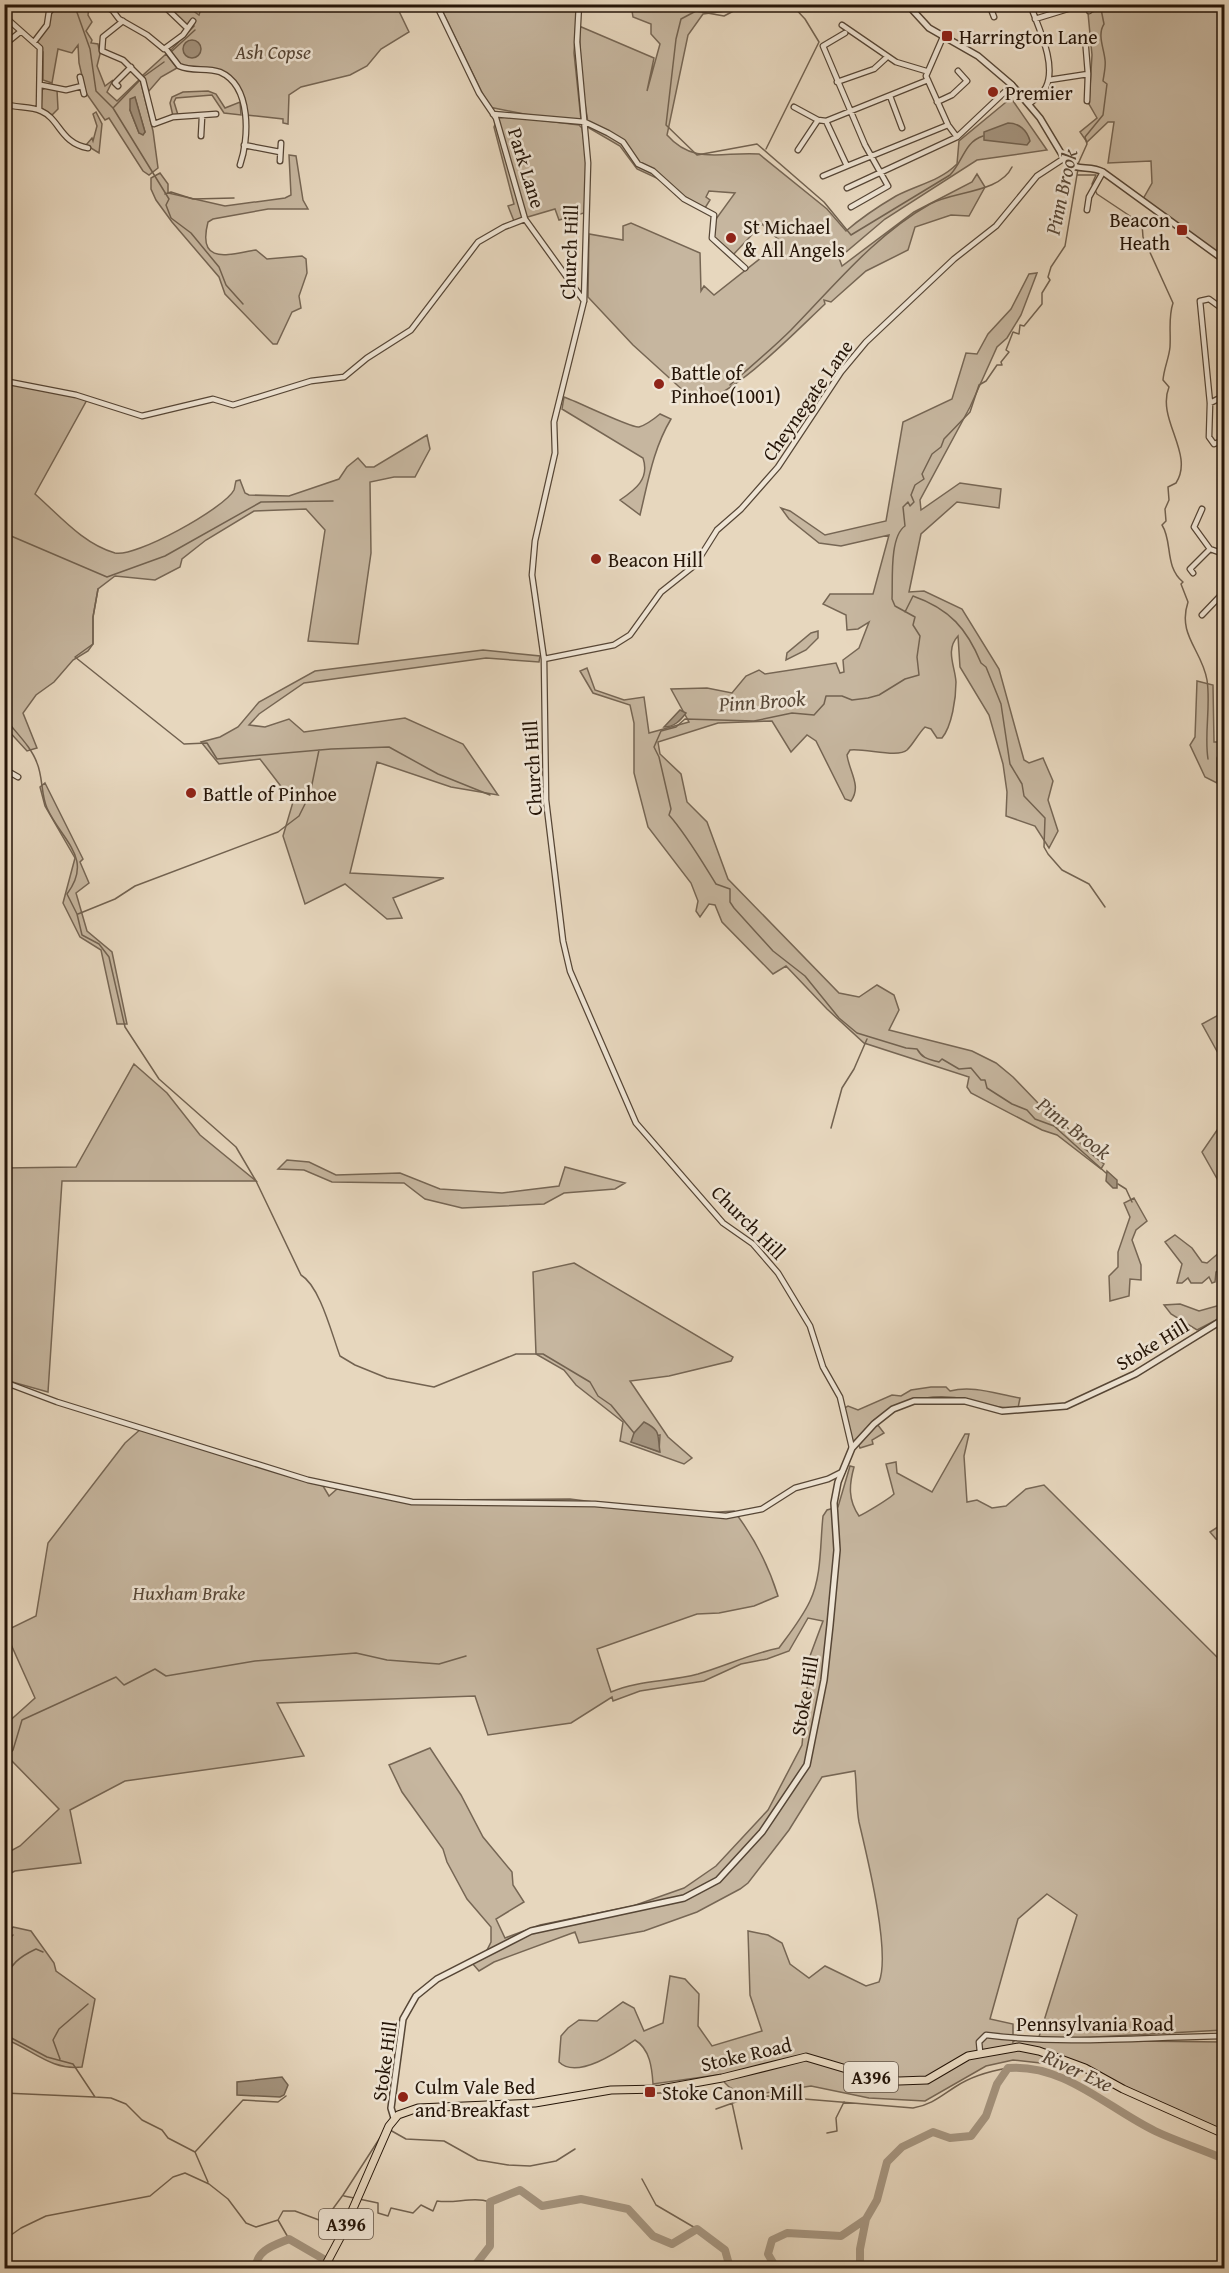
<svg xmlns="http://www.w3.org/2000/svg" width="1229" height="2273" font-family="'Gentium Book Plus',serif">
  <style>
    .green { fill: #c6b69f; stroke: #766654; stroke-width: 1.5; fill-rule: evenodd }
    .water { fill: #a59580; stroke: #726250; stroke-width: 1.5 }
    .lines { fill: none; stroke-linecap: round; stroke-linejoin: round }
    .stream { stroke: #726250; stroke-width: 1.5 }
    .river { stroke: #a59580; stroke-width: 8 }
    .minor-casing { stroke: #564636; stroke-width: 7 }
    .tertiary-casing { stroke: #564636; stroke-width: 8 }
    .primary-casing { stroke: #251508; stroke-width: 9 }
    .minor { stroke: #efe5d5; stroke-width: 4.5 }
    .tertiary { stroke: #efe5d5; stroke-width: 5 }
    .primary { stroke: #e7d7be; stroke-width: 7 }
    .poi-dot { fill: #8f2418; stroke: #efe5d5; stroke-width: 2 }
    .labels { text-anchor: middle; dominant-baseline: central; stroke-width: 5; stroke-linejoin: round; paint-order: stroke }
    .shield { fill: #efe5d5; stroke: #625346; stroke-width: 1.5 }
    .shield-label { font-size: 18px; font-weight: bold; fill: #251508 }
    .poi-label { font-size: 20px; fill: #251508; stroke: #efe5d5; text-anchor: start }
    .park-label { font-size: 20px; font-style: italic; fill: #554535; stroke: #efe5d5 }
    .street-label { font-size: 20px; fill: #251508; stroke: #efe5d5 }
    .water-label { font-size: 21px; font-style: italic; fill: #584838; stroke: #efe5d5 }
  </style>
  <rect width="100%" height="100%" fill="#e7d7be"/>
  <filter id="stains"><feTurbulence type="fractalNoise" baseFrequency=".00333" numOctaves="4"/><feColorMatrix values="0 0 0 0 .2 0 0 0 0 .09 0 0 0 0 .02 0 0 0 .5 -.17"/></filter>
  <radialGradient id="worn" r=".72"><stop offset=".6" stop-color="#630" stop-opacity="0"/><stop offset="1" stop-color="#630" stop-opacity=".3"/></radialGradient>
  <!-- green -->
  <path class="green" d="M442,4L577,5L574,53L581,120L544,118L489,107L441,8Z
    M1096,4L1224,5V257L1143,199L1152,183L1151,161L1108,163L1114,122H1108L1087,142L1080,132L1097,118L1089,104L1092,55L1088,13L1093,12V6Z
    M56,5L89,7L88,15L92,22L86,31L92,40L91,43L98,44L100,54L97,66L105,86L113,80L107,92L117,101L140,79L153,131L158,168L149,175L143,171L109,118L105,120L86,93L79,63L78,45L72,53L58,49L52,83L43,80V52L37,41ZM135,98L145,132L139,133L130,110Z
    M164,5H185L199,15L202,5H396L409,32L381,49L367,66L350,75L301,87L289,95L288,124L283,123V119L246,115L245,103L229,75L180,65L170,51L194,26L192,20L186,25Z
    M631,5H644L669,11L676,5H738L733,10L703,14L688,35L667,135C694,166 724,151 759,154L827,209L846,231C861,218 879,206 896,196C917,185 940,181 957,164L959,141L1011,98L1047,150L977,160L885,219L839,258L842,266L914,212L972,182L977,174L985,187L969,216L951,215L915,227L908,250L866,271L831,302L824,300L825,304C792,335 740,390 698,404L633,345L588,297L589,234L623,240V226L631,223L700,253L701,291L704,286L714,295L781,242L762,224L732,256L712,238L716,219L735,193L709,191L706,197L710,200L705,208L680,194L676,195L661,180L637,169L620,146L589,128L582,86L579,26L654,58L647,91L660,44L651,34V24L633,17Z
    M166,54L177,68L161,77L149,91L142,76Z
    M45,87L57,90L58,109L52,115L41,108L42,90Z
    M208,91L216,94L225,108L240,102L241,115L224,113L212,95L176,98L174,102L178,115L173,116L170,103L172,97L183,92Z
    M96,112L102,124L99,153L86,145L92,138L93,141L97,126L93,114Z
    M507,116L579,125L582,128L587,163L584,213L559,220L555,209L514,221L508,206L514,204L494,127L498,117Z
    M289,155L296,156L303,200L308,209H268L213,219L208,222C196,268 233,253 256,250L267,259L302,256L306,259L307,273L299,296L301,308L292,312L277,344H273L225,294L219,277L172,222L156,200L151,189V178L160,173L168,184V193L225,206L285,198L291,195Z
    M1037,273L1021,315L1007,338L997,347L970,407L920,500L921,510L960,483L1001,489L999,508L957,502L921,534L909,592L924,591L962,609L999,669L1024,760L1029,763L1043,758L1053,781L1048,800L1058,831L1049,848L1035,826L1006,816L1007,792L1003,764L989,715L960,667L958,636C945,650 955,666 956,682C956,698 952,726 942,738H937L931,729L925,727C918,734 914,743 907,750C898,758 865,748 850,750L847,755C849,771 862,786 851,801L845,799L816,741L807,735L791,752L772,721L718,723L658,742L660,754L681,774L687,802L707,822L728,879L839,993L859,997L877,985L894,995L899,1010L889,1030L972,1051L996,1063L1013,1077L1038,1103L1066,1126L1085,1149L1104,1164L1101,1169L1057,1135L1042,1130L971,1093L967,1087L969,1077L864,1043L827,1009L786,966L773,974L722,922L715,905L709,904L700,917L696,911L698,901L691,883L648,827L634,773V723L630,705L593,693L580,671L587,668L595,690L624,700L644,697L649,733L689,722L671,689L707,688L732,693L746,676L759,670L765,674L836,663L840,673L844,672L843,660L859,648L869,622L858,629L847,630L846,615L823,604L830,594H873L889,535L841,546L819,543L789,519L781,508L790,511L825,535L886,521L903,422L952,399L966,353L977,354L988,334L1011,309L1029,274Z
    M4,379L88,398L35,494C59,515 83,544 115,553C135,558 225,508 234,490C235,487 235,484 236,481L240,480L245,493L249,495L289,496L339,479L347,467L358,458L366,467H374L427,435L430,449L415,477H394L370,482L371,553L358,644L308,641L325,530L306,509L254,511L206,540L182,559L180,567L155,580L115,576L98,589L93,617V644L88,651L73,660L54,682L36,695L23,713L37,748L27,751L5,727Z
    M564,397C576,401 633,429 639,427C646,425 654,419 660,414L671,419C653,449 648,482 640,515L620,500C635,490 650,479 643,458L562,409Z
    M818,631V638L806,650L786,660L787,653L811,633Z
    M483,650L540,656L539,662L486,658L304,683L259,714L249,725L265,727L289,719L304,732L405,718L463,744L498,795L451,787L377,762L350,873L444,878L393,898L402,918L387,919L345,884L305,904L283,836L293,802L260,759L219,764L201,742L220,737L238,727L259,702L315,671Z
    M1197,681L1213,685L1214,742H1224L1217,758V783L1205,777L1190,745L1195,737Z
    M45,783L83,859L80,862L89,883L76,893L87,931L112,952L127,1024H117L101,950L80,937L63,903L75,858L45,806L40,787Z
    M1224,1012V1064L1202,1024Z
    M134,1064L167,1093L200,1135L256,1181H62L48,1392L5,1380L4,1168L76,1167Z
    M1224,1120V1183L1220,1184L1202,1152Z
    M287,1160L309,1162L336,1175L400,1173L440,1189L502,1193L559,1186L565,1167L625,1183L615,1189L564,1193L544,1204L462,1208L425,1199L404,1183L332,1182L304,1170L278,1169Z
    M1134,1198L1147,1221L1136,1230L1132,1240L1141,1265V1280L1130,1279L1129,1296L1110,1301L1109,1276L1118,1267V1252L1130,1217L1124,1203Z
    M1175,1235L1192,1248L1202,1262L1207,1263L1221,1251L1224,1252V1268L1216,1272L1215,1282L1212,1283L1209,1277L1202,1283H1191L1188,1278L1182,1283H1177L1182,1264L1165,1242Z
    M574,1263L733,1357L731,1361L669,1376L630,1381L668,1437L692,1458L684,1464L620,1441L623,1422L576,1385L564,1370L536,1354L533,1272ZM660,1435L659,1452L632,1442Z
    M1180,1304L1199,1311L1224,1304V1316L1197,1330L1171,1314L1164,1305Z
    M931,1387H946L950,1391C973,1385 996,1394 1020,1398L1018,1408C1000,1409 985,1404 968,1400C934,1392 902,1400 874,1420L884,1433L872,1440L873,1444L860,1448L858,1443L850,1444L841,1410L848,1406L858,1410L892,1395L901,1396L911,1390Z
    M143,1427L323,1486L329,1496L337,1489L413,1500L570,1499L688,1514L734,1511C754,1537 768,1564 778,1596L754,1606L719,1613L697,1614L597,1649L611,1692C639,1680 668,1682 698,1674C725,1666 750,1654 779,1648C790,1633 802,1618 810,1601C822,1576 820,1543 823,1516L827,1510L838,1507L850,1466L854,1467C849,1485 848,1500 859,1516C864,1514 889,1499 894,1494L886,1464L896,1462L897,1473L932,1492L965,1434H969L964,1456L967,1502L977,1500L992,1508L1006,1506L1026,1489L1044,1485L1224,1664V2030L1039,2040L1224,2042V2132L1085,2068L1013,2060L986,2066L925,2101L869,2098L811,2086L746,2096L729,2087L717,2075L653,2084C652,2068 650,2049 635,2040C619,2051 577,2080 559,2062L561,2036L568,2028L579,2020L597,2021L623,2002L634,2008L644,2031L663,2023L670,1976L685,1979L699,1994L698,2026L712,2046L762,2031L750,1995L748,1931L768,1935L782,1943L790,1964L809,1978L825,1966L866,1986L879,1982C891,1953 867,1856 859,1822C856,1806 857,1788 855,1771L822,1777L789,1830L748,1883L740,1889L697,1912L644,1931L579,1943L575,1932L494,1962L479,1971L472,1963L483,1958L491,1942V1927L467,1899L447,1862L443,1849L402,1792L389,1765L430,1748L461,1795L483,1837L512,1872L513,1885L524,1902L496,1919L505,1938L540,1925L633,1906L684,1888L716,1866L768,1810L802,1745L810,1656L823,1621L808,1618L789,1651L767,1659L741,1664L704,1681L640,1691L613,1701L612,1697L571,1723L488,1735L475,1696L277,1703L304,1756L125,1781L70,1810L81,1863L15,1871L5,1876V1854L20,1846L59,1809L8,1757L5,1759V1725L35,1698L5,1631L36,1616L48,1543L125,1443ZM1047,1894L1077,1915L1038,2040L1017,2038L1013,2042V2024L990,2019L1018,1919Z
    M1224,1523V1542L1216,1539L1210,1532Z
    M13,1927L31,1931L54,1963L56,1971L95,1999L82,2067C51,2071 32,2049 5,2039V1938Z"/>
  <!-- water -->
  <path class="water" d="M183 49a9 9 0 1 1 18 0a9 9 0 1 1-18 0Z
    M135,97L145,132L143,135L139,133L130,110V99Z
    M1008,123C1019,123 1027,130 1030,141L1027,145L984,140V132Z
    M680,710L686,713C680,721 674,727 664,727Z
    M1107,1171L1117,1180V1188H1113L1106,1181Z
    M644,1422C662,1431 657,1435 660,1452L631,1442L634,1433Z
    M282,2077L288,2085L284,2095L280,2097L237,2095V2082Z"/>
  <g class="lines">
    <!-- stream -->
    <path class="stream" d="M74,4L90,49L96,91L113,108L169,199L166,205L171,218L191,233L219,267L226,285L243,304
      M747,4L724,16L696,11L681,19L676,39L666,125L697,155L757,144L824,202L851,235L950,175C963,162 964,142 983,136
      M171,52L195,30
      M143,77L164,62
      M114,107L139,81
      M766,149L819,42L805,19L791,4
      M1078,164L1087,144L1085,137L1103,115L1107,84L1103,81C1104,74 1106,66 1105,60C1104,48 1097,35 1104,24L1100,4
      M1078,169L1065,246L1051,267L1048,277L1050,280L1042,293V304L1024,326L1020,325L1019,334L1013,332L1006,350L1009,352L1001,362L1002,365H997L986,381L979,385L970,412L944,439L941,447L932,454L922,474L924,479L915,485L911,495L914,502L910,506L908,502L903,507L905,526C889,537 893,582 892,599L895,606L915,617L913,625L920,636L917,657L919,675L905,679L879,695L868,698L852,700L842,696H826L824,704L814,715L792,713L754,721L685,719L676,727L661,731L654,747L659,757L671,809L669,815C686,834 701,860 716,884L730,889V902L734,908L773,951L805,976L839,1018L857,1033L906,1048L917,1049C923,1059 928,1059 939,1062L942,1059L959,1069L971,1068L981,1080H985L987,1088L1012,1104L1027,1110L1035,1119L1054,1126L1106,1173
      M1078,175H1096L1092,184L1097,194L1142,224L1143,237L1173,303C1168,318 1171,331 1170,347C1169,358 1164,368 1163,380L1169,387C1156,419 1195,454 1176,483L1168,487L1169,500L1165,509L1166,521L1162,525C1173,542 1164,566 1183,582L1181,584L1188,602C1177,635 1202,650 1207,680C1211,705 1204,735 1208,759
      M165,194L171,192L193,199L234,198
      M730,385C750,367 772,349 791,330C835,285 875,235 930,204C953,191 1000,193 1012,167
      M4,533L107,577L165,556L261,502L333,501
      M98,589L93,617V644L75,657L184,744L207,743L217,759L331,749L389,747L438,774L490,795
      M905,612L913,596C950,609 967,629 981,663L986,667L1001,704L1010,764L1022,784L1024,796L1045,818L1044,847L1048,854L1062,870L1089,884L1105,907
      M4,717C15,732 31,746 37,763C43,777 41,795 47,808C62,841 94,858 67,894L77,914L82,935L99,944L109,957L125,1027L159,1079L236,1147L256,1181L301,1275C320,1286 332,1335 340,1356L355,1365L387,1378L434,1387L516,1354H543L590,1382L598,1396L611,1405L634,1433
      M78,914L115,899L135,886L278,832L299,816L310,794L319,750
      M831,1128L842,1088L854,1069L867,1039
      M1118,1184L1126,1189L1132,1202
      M4,1760L13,1750L22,1720L116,1677L124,1685L155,1669L166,1676L255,1661L356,1653L387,1660L439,1664L466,1656
      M4,1944L13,1935
      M4,1983C10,1964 19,1957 36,1949L43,1952
      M4,2034L47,2057L73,2064L95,2097L111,2098L126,2104L142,2120L162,2130L168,2138L195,2152L208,2182
      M60,2059L53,2040L59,2029L88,2004
      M4,2093L94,2097
      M732,2103L742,2149
      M716,2109L744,2099L768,2096L913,2108C931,2105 941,2096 955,2087C970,2077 990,2071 1008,2068
      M390,2130L406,2139L444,2141L478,2160L508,2165L530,2166L556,2161L575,2149
      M827,2133L837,2131L836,2118L844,2102
      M195,2152L243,2100L278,2102L286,2096
      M642,2179L656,2205L697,2229
      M344,2196L354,2198
      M359,2199L378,2203V2213L388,2216L391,2208L413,2213L421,2205L433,2211L437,2201C456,2204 472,2196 490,2202
      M278,2220L289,2239
      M4,2240L21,2228L46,2216L150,2196L173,2177L185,2173L209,2184L228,2199L246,2223L256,2227L278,2220L283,2211H295L319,2220L332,2210L343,2195L385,2130"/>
    <!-- river -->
    <path class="river" d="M256,2268C256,2250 275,2245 289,2239L339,2268
      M473,2268L490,2246V2202L520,2190L542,2206L581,2199L628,2209L653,2236L672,2244L697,2229L725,2250L730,2268
      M776,2268L768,2254L772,2240L787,2233L841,2236L866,2219
      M860,2268V2249L866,2219L877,2200L887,2162L902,2147L933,2132L950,2138L971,2136L986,2116L997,2084L1008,2068C1063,2063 1109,2109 1155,2131C1178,2142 1202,2149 1224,2159"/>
    <defs>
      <path id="minor" d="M103,4L113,11L119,19L147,35L164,49L183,35L193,21
        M162,4L186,27
        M436,4L479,93L496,118L525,219L584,301
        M579,4L577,42L588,163L584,301L554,422L555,453L535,541L532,575L544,659L546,800L563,941L570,971L636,1123L723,1223L753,1244L778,1273L810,1326L823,1367L840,1397L852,1448
        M989,4L994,17
        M1087,4L1089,11
        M200,6L201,4
        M4,16L40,48L39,110
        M1035,19L1084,4
        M123,21L103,37L102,51L123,60L143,80L154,124L173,117L216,114
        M842,25L896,62L926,71
        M845,33L823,46L865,145L888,186L851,207
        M943,37L926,76L948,125L957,137
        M1085,37L1088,74
        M34,42L47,25L49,12L55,6
        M4,45L20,32
        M166,49L179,66C192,72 207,67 220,72C252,86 249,139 240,165
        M80,77L84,94
        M1049,80L1088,74L1087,101
        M837,82L874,69L886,58
        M41,85L66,90L82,86
        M118,86L115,83L131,67
        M890,96L902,128
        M937,102L952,95L967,81L958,71
        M4,104C16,108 31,106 41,111C60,119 60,143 88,148
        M1029,104C1035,99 1042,94 1046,87C1057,64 1038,27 1030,4
        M794,107L818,120L826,121L928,80
        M493,114L585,122L608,133L623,142L638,164L653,171L684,199L714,215L712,238L745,268
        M201,136L202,117
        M244,145L280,152
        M798,150L818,120
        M280,161L281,143
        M847,166L948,125
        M823,176L847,166L826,121
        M847,188L957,137L1012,85
        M1087,210L1089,197L1103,172
        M1224,310L1209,299L1200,301L1210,403L1209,437L1214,444L1224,440
        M4,381L76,395L142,416L213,399L233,405L311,381L344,377L367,358L411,330L478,242L504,227L525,219
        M1210,403L1224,396
        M1202,509L1194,527L1210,549L1224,554
        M1193,573L1190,569L1210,549
        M1202,615L1224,592
        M544,659L614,645L630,635L661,592L695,565L717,530L741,509L778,467L841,372L866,342L954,259L996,226L1037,176L1063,159
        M4,769L18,777
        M4,1382L57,1402L308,1480L412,1502L595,1504L726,1516L762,1509L795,1488L828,1479L842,1472
        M980,2052L979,2042L986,2035C1066,2045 1144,2037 1224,2036"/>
      <path id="tertiary" d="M907,4L929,28L978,56L1012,85L1040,118L1067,163C1078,171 1091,165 1103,172L1224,260
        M394,2118L391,2108L403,2019L416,1996L437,1979L531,1931L684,1898L718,1880L762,1832L807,1765L824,1680L830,1625L837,1550L834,1503L838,1482L852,1448L874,1424L893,1409L914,1401H965L1002,1411L1066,1406L1135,1374L1224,1319"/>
      <path id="primary" d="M324,2268L341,2236L389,2126L398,2115L418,2108L535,2103L611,2090L661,2089L722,2078L806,2057L870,2076L899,2081L927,2080L968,2056L1019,2047L1039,2051L1085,2068L1123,2089L1224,2134"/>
    </defs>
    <!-- minor casing -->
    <use href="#minor" class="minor-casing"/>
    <!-- tertiary casing -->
    <use href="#tertiary" class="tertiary-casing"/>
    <!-- primary casing -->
    <use href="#primary" class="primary-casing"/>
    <!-- minor -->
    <use href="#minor" class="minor"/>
    <!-- tertiary -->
    <use href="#tertiary" class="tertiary"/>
    <!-- primary -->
    <use href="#primary" class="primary"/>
  </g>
  <!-- markers -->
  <g class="poi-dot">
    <rect x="941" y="30" width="12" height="12" rx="3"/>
    <circle cx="993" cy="92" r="6"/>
    <rect x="1176" y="224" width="12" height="12" rx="3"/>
    <circle cx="731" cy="238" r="6"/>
    <circle cx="659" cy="384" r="6"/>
    <circle cx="596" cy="559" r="6"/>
    <circle cx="191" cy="793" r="6"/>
    <rect x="644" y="2086" width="12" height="12" rx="3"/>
    <circle cx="403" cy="2097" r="6"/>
  </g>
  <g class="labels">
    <!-- shield labels -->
    <g class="shield">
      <rect x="844" y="2062" width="54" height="30" rx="4.5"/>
      <rect x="319" y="2209" width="54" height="30" rx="4.5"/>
    </g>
    <g class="shield-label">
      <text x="871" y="2077">A396</text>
      <text x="346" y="2224">A396</text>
    </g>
    <!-- poi labels -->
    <g class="poi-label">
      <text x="959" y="36">Harrington Lane</text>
      <text x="1005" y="92">Premier</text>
      <text x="1170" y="219" text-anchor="end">Beacon<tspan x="1170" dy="23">Heath</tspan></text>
      <text x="743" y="226">St Michael<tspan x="743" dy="23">&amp; All Angels</tspan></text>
      <text x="671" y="372">Battle of<tspan x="671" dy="23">Pinhoe(1001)</tspan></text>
      <text x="608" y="559">Beacon Hill</text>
      <text x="203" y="793">Battle of Pinhoe</text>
      <text x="415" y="2086">Culm Vale Bed<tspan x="415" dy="23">and Breakfast</tspan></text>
      <text x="662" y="2092">Stoke Canon Mill</text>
    </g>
    <!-- park labels -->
    <g class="park-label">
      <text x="273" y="51">Ash Copse</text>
      <text x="189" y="1592">Huxham Brake</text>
    </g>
    <!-- street labels -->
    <g class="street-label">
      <text transform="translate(527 168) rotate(73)">Park Lane</text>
      <text transform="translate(569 252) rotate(-88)">Church Hill</text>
      <text transform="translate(807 400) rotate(-55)">Cheynegate Lane</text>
      <text transform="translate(532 768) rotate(-93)">Church Hill</text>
      <text transform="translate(749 1222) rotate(45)">Church Hill</text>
      <text transform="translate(1152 1344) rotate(-31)">Stoke Hill</text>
      <text transform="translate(804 1696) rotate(-80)">Stoke Hill</text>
      <text x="1095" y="2023">Pennsylvania Road</text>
      <text transform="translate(746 2054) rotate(-13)">Stoke Road</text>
      <text transform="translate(384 2061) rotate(-82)">Stoke Hill</text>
    </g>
    <!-- water labels -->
    <g class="water-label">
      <text transform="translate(1061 192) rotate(-78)">Pinn Brook</text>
      <text transform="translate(762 701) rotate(-4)">Pinn Brook</text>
      <text transform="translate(1074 1128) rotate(38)">Pinn Brook</text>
      <text transform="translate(1078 2070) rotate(25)">River Exe</text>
    </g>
  </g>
  <!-- margin -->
  <rect width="1229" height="2273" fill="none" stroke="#e7d7be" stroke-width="24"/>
  <rect x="6" y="6" width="1217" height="2261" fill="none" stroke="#251508" stroke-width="3"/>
  <rect x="12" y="12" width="1205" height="2249" fill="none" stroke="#251508" stroke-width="1.5"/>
  <rect width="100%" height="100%" filter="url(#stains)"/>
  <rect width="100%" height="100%" fill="url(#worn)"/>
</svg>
